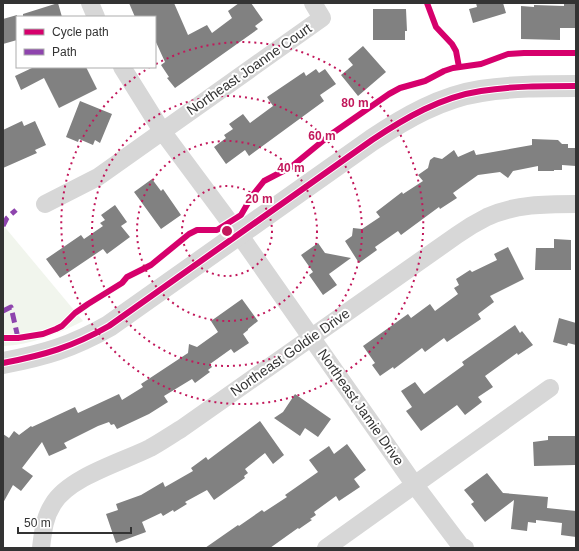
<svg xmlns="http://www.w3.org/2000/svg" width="579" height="551" font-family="Helvetica,sans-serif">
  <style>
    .green { fill: #f1f5ed }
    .building { fill: #818181 }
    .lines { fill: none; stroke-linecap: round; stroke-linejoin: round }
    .minor { stroke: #d7d7d7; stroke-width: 18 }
    .tertiary { stroke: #d7d7d7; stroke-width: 22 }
    .quiet { stroke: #8e44ad; stroke-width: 5; stroke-dasharray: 10 5; stroke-linecap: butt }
    .cycleway-casing { stroke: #fff; stroke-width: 8 }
    .cycleway { stroke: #d6006c; stroke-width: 6 }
    .ring { fill: none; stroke: #c2185b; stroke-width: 2; stroke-dasharray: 2 4 }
    .labels { text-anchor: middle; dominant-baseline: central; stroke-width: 4; stroke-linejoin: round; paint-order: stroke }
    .street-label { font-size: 14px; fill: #333; stroke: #fff }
    .centre { fill: #c2185b; stroke: #fff; stroke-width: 2 }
    .ring-label { font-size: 12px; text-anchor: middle; font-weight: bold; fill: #c2185b; stroke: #fff; stroke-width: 4; stroke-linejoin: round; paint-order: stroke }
  </style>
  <rect width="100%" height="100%" fill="#fff"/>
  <!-- green -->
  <path class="green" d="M3,225L83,321C58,334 31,345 3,346Z"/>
  <!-- building -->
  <path class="building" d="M58,3L62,17H23V14Z
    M129,3H174L188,35L207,25L212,33L232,18L228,11L239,3H251L263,20L255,26L258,29L175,88L167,78L169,77L161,65L165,62L155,40V17H135Z
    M476,3H503L506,13L473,23L469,9L477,7Z
    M564,3H576V28H560V40L521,39V6L534,7V5L564,6Z
    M373,9H406L407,31H405V40H373Z
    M17,15V40L3,44V19Z
    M363,46L386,72L358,96L341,75L353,65L348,59Z
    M34,67H86L97,89L59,108L44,78L21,90L15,76Z
    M316,69L319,73L325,69L336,84L320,95L324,101L249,156L245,150L226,164L214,147L226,138L224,135L233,129L229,124L243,114L250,123L273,106L267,97L304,72L306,76Z
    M80,101L112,114L100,143L95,140L93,145L79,139L78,142L66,137Z
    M22,121L24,126L35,121L46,145L35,150L37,153L3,168V130Z
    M532,139L558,140L562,144H568V148H576V166L562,165V170H554V171H538V166L513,171L508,178L500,172L478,175L453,193L457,198L440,209L439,207L401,235L398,231L375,247L377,250L359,263L345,241L352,236L353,228L362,229L380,217L376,212L402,192L403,194L423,181L418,175L428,168L430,160L434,157L442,159L454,150L458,157L474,150L476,155L532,145Z
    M152,179L161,191L163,189L181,215L161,229L134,192Z
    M115,205L127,222L121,226L130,237L107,254L103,249L60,278L46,259L81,235L84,239L103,226L100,223L105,220L101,215Z
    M554,239L571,240V270H535L536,248H554Z
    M318,243L325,253L351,258L329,274L337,285L323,295L309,275L313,272L301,255Z
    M508,247L524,279L490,296L494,302L478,314L481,319L447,342L444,338L425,352L422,348L394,369L393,367L380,376L372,365L375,363L363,346L408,314L411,318L430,304L435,311L458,294L454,288L459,285L456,279L470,270L472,272L497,260L494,254Z
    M242,299L258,321L248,329V330L243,334L249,343L234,353L231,349L210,364L212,367L208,370L210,372L195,383L192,379L164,396L168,402L149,414L117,429L114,424L111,425L109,422L98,426L64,443L67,448L49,456L42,442L22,468L33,476L21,491L13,485L3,503V434L9,438L14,431L19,435L31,426L32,427L75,407L78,413L119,394L122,400L143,387L141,384L188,353L189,344L197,347L218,332L211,321Z
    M559,318L576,323V345L568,343L567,346L553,342Z
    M515,325L520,333L522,331L533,345L518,355L517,353L485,376L493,387L478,397L482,402L465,415L457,405L421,431L406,411L412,407L401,391L415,382L424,394L464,365L462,362Z
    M295,394L331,419L318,437L305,428L300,436L274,418L283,412Z
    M260,421L284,455L273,464L265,453L245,469L248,473L244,476L245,478L214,500L207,490L185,502L187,504L174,512L173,510L163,516L161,513L142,522L146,532L116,543L106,514L118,510L116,504L141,495L163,482L165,487L193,471L191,468L206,457L208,460Z
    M548,436H575V465L534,466L533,442L548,440Z
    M347,444L366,470L354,479L360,487L339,501L336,496L314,512L316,515L310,519L312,520L299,529L298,528L270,548H205L238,525L239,526L262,510L264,512L287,497L285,495L318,472L309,460L329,446L334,454Z
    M487,473L503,493L548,497L547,508L576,511V537L561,535L562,523L536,520V523L528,522L527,531L511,529L514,500L485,522L471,504L474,502L464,490Z"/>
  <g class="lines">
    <!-- minor -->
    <path class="minor" d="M90,3L96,17
      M122,67L162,131L243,240L414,484L460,545L465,548
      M45,204L98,177L322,18L313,3
      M41,548C43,532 44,518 53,504C69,477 122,462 150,448C161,442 171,435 181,429L457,235C467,228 477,222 487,217C515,204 546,204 576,204
      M326,548L550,388"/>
    <!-- tertiary -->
    <path class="tertiary" d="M3,363C45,355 72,347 109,326L372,140C405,118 441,97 481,91C512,86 544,86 576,86"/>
    <!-- quiet -->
    <path class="quiet" d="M3,226L7,218L16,210
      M3,311L11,307L18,338"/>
    <defs>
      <path id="cycleway" d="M427,3L436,27L452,44L456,51L459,67
        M3,338H18L43,334L56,329L62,326L75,313L88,304L122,283L127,277L151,265L189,234L197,230H217L241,215L252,196L264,181L291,167L330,135L389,94L400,88L425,81L444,71L453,68L481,64L508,54L524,53H576
        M3,363C45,355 72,347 109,326L372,140C405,118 441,97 481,91C512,86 544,86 576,86"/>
    </defs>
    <!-- cycleway casing -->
    <use href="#cycleway" class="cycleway-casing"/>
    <!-- cycleway -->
    <use href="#cycleway" class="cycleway"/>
  </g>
  <!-- distance rings -->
  <g class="ring">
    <circle cx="227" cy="231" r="45"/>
    <circle cx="227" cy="231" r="90"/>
    <circle cx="227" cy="231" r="135"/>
    <path d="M156 64A181 181 0 1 1 149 68"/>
  </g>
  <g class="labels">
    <!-- street labels -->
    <g class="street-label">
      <text transform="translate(249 69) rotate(-35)">Northeast Joanne Court</text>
      <text transform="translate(290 352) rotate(-35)">Northeast Goldie Drive</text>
      <text transform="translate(361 407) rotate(55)">Northeast Jamie Drive</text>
    </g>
  </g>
  <circle cx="227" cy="231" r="6" class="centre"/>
  <g class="ring-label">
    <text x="355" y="107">80 m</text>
    <text x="322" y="140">60 m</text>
    <text x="291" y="172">40 m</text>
    <text x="259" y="203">20 m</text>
  </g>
  <!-- border -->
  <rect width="579" height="551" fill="none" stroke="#333333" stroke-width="8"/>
  <!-- legend -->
  <rect x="16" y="16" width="140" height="52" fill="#ffffff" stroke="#adadad"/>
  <rect x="24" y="29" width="20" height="6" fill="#d6006c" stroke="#adadad"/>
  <text x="52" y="36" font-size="12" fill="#333333">Cycle path</text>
  <rect x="24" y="49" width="20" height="6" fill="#8e44ad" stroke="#adadad"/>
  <text x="52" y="56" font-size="12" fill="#333333">Path</text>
  <!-- scale -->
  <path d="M18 527v6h113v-6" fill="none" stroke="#333333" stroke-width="2"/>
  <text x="24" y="527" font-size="12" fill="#333333" stroke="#ffffff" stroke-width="3" paint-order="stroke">50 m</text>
</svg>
